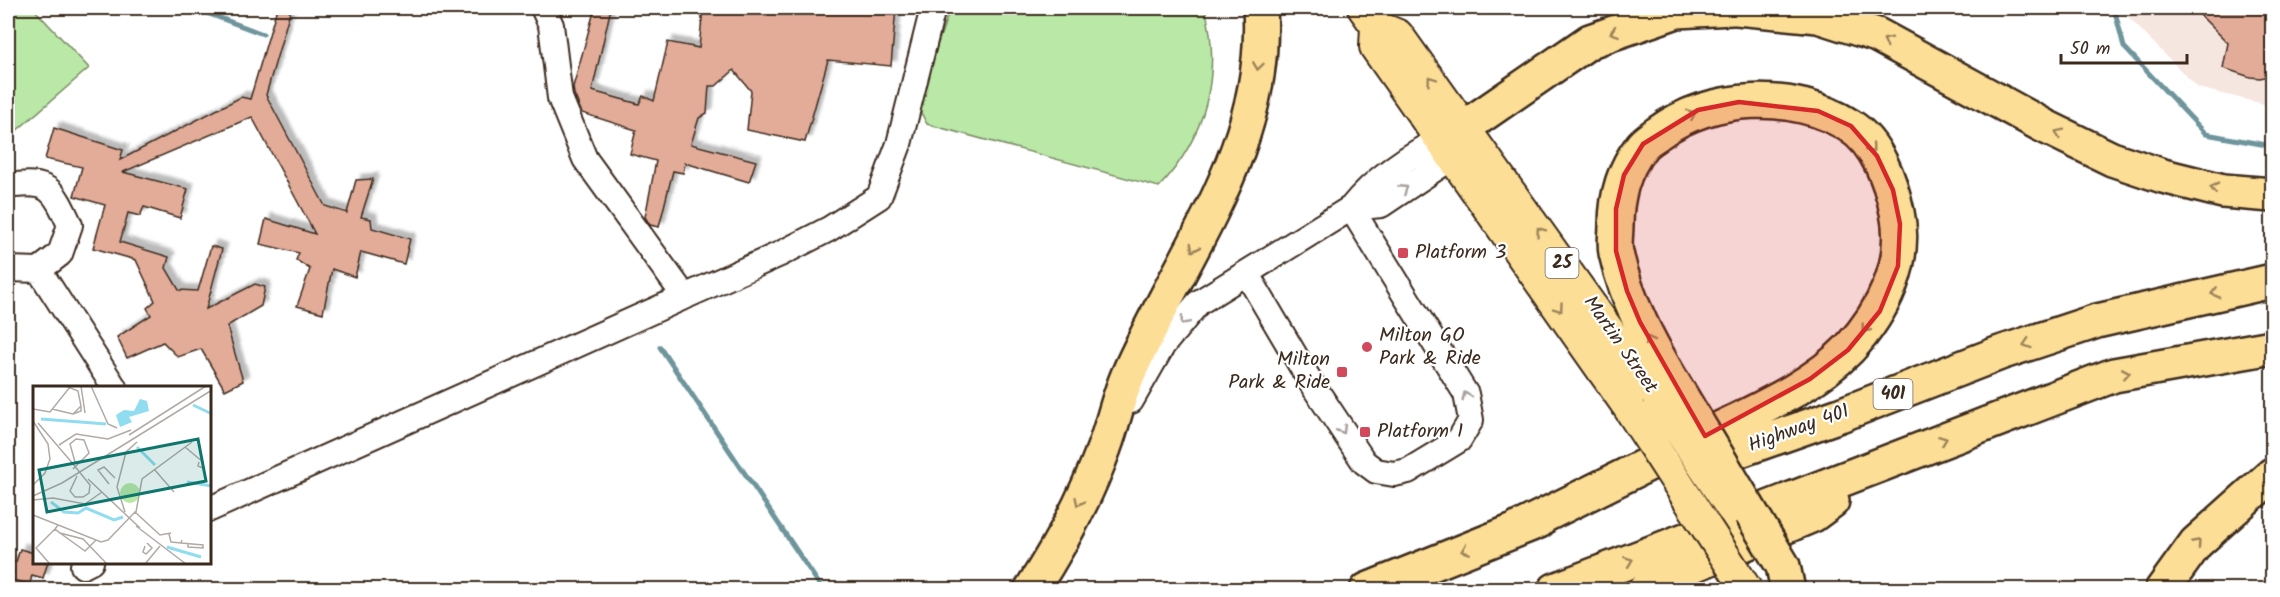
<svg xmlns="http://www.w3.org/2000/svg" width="2280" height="597" font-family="Kalam,sans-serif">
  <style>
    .built { fill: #f6e6e0 }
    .green { fill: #b9e8a7; stroke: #7a8962; stroke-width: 1.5 }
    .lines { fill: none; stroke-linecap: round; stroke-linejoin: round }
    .stream { stroke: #6e959c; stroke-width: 5 }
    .building { fill: #e2ac99; stroke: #3b2a1e; stroke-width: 1.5; filter: url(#shadow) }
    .minor-casing { stroke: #3b2a1e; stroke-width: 28 }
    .major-casing { stroke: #3b2a1e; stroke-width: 34 }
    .highway-casing { stroke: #3b2a1e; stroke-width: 38 }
    .minor { stroke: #fff; stroke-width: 24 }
    .major { stroke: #fcde96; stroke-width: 30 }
    .highway { stroke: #fcde96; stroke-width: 33 }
    .major-bridge-casing { stroke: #3b2a1e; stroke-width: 34; stroke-linecap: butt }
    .highway-bridge-casing { stroke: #3b2a1e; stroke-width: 38; stroke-linecap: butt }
    .major-bridge { stroke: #fcde96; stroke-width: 30 }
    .highway-bridge { stroke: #fcde96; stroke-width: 33 }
    .oneway { stroke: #9c845a }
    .oneway2 { stroke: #a79f9a }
    .marked { fill: #d62828; fill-opacity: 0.2; stroke: #d62828; stroke-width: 4.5; stroke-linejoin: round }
    .poi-dot { fill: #d1495b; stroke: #fff; stroke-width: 2 }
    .labels { text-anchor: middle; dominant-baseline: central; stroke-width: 4.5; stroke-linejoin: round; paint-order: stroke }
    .shield { fill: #fff; stroke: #766a62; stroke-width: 1.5 }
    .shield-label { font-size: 18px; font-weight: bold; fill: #3b2a1e }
    .poi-label { font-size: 20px; fill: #3b2a1e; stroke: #fff; text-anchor: start }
    .street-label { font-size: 20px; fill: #3b2a1e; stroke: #fff }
    .inset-river { fill: none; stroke: #90dcf0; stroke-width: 3 }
    .inset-road { fill: none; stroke: #b1aaa5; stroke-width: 1.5 }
    .view { fill: #0f766e; fill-opacity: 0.15; stroke: #0f766e; stroke-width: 3 }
    .inset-edge { fill: none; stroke: #3b2a1e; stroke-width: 3 }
  </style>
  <defs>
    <filter id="shadow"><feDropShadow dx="5.5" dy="-5.5" stdDeviation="1.5" flood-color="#0004"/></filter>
  </defs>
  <rect width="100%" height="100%" fill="#fff"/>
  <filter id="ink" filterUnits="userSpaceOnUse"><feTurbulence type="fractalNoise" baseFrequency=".0167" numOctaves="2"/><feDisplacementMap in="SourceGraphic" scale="12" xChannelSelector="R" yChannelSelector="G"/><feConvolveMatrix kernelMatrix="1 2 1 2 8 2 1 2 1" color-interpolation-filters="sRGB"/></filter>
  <g filter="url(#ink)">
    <!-- built -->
    <path class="built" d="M2119,8H2272V106L2198,88Z"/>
    <!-- green -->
    <path class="green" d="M8,8H33L89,68L8,138Z
      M950,8H1205C1222,74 1206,137 1159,187L927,124L917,105Z"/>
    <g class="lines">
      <!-- stream -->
      <path class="stream" d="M193,8L263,34
        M2114,8L2124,47L2206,134L2272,146
        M660,347L823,590"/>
    </g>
    <!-- building -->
    <path class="building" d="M277,8H291L266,95L325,206L347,213L356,180L373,179L361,217L371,219L372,228L410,239L404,264L361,252L355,277L332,269L323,313L297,306L310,269L296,260L299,253L260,244L266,219L315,234L252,117L123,172L188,189L180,218L144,207L140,216L128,213L120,242L169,257L166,268L179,290L198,291L211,246L222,249L206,309L255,284L265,287L261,306L227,326L243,381L225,390L201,349L178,357L163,342L127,358L117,337L151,315L147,308L155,301L136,260L93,248L105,205L74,196L82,167L45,159L54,128L123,150L120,160L241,97L250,99Z
      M595,8H611L592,91L639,104L643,96L654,101L668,42L699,48L703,8H896L891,66L828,60L805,142L747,130L751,91L734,70L716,86H709L707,113L699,118L691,144L756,161L749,182L685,163L683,173L673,171L659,227L650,225L645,217L656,161L630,154L636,130L582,113L574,94L573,87Z
      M2193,8H2272V75L2260,78L2250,77L2223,68L2228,43Z
      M20,549L34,553L32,562H48L43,578L32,575L30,584L12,580L14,571L8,569V562H16Z"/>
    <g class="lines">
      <defs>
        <path id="minor" d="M543,8L551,25L560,98L585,159L685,297
          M8,186C49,180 53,188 70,225L60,254L39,270L8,269
          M1351,208L1381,205L1466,148
          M39,270L114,387
          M1247,274L1310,381L1364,462L1376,471L1394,474L1408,471L1459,440L1471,420L1466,394L1351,208
          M1131,401L1163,345L1198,303L1351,208C1377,175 1419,149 1456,131
          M210,509L780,254L829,229L879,197L899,144L933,8
          M83,566L91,562"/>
        <path id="major" d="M1363,8L1376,26L1398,35L1658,399
          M1376,26L1375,47L1630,410"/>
        <path id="highway" d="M1737,8L1818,16L1877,35L2044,126L2112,159L2163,176L2223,191L2272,195
          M1465,127L1590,41L1677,11L1732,8
          M1692,467L1840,415L2000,353L2097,321L2272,281
          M1519,528C1581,497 1643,467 1705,436C1753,412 1811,388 1849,349C1883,312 1908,263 1897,212C1891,182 1877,143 1850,126C1795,90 1710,94 1658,133C1653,137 1645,141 1641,147C1624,169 1616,197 1616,225C1616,234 1614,244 1616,253C1627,303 1652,348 1678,391
          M1031,590C1060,546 1086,497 1104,448C1113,424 1118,398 1128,375C1182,252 1269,149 1260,8
          M1367,590L1539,521
          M1555,590L2114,375L2272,347
          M1645,590L1660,579L1813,515L1832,501
          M2162,590L2196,543L2272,475"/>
      </defs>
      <!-- minor casing -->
      <use href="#minor" class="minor-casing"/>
      <!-- major casing -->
      <use href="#major" class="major-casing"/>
      <!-- highway casing -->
      <use href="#highway" class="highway-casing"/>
      <!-- minor -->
      <use href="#minor" class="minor"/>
      <!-- major -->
      <use href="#major" class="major"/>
      <!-- highway -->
      <use href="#highway" class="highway"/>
      <defs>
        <path id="major-bridge" d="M1658,399L1731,508
          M1630,410L1747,590"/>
        <path id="highway-bridge" d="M1678,391L1783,566L1788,590"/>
      </defs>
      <!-- major-bridge casing -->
      <use href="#major-bridge" class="major-bridge-casing"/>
      <!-- highway-bridge casing -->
      <use href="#highway-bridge" class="highway-bridge-casing"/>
      <!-- major-bridge -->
      <use href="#major-bridge" class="major-bridge"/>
      <!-- highway-bridge -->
      <use href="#highway-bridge" class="highway-bridge"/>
    </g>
    <!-- one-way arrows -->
    <defs><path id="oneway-chevron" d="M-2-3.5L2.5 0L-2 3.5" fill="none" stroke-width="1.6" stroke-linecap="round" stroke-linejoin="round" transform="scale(1.5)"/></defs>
    <g class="oneway">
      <use href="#oneway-chevron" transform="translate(1614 32) rotate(161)"/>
      <use href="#oneway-chevron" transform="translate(1887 41) rotate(-153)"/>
      <use href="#oneway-chevron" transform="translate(1258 66) rotate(98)"/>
      <use href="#oneway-chevron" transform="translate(1431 80) rotate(-126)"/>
      <use href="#oneway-chevron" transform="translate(1692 114) rotate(-24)"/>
      <use href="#oneway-chevron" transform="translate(2059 133) rotate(-154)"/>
      <use href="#oneway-chevron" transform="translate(1871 149) rotate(50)"/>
      <use href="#oneway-chevron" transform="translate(2214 188) rotate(-167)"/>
      <use href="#oneway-chevron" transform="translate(1540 231) rotate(-126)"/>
      <use href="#oneway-chevron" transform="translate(1194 248) rotate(117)"/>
      <use href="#oneway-chevron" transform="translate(2215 293) rotate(167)"/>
      <use href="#oneway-chevron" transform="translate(1559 308) rotate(55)"/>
      <use href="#oneway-chevron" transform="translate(1865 329) rotate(129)"/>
      <use href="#oneway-chevron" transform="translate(1649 340) rotate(-119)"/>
      <use href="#oneway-chevron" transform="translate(2027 344) rotate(162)"/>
      <use href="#oneway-chevron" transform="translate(2126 373) rotate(-10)"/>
      <use href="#oneway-chevron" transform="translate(1943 440) rotate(-21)"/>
      <use href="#oneway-chevron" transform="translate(1079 502) rotate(115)"/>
      <use href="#oneway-chevron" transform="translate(2197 543) rotate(-48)"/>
      <use href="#oneway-chevron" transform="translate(1465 550) rotate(158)"/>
      <use href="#oneway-chevron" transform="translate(1629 561) rotate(-21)"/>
    </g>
    <g class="oneway2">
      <use href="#oneway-chevron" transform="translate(1404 189) rotate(-33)"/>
      <use href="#oneway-chevron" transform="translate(1184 321) rotate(130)"/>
      <use href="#oneway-chevron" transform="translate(1466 396) rotate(-114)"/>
      <use href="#oneway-chevron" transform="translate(1342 430) rotate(59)"/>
    </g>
  </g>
  <!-- marked area -->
  <path class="marked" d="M1739,102L1818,111L1851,126L1877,156L1893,190L1900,224L1898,266L1880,311L1848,350L1810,379L1705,436L1640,322L1627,291L1616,251V209L1624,175L1643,144L1698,110Z"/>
  <!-- markers -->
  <g class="poi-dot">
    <rect x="1397" y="247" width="12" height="12" rx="3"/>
    <circle cx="1367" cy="347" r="6"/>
    <rect x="1336" y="366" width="12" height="12" rx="3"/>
    <rect x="1359" y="426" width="12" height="12" rx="3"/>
  </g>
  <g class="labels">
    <!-- shield labels -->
    <g class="shield">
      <rect x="1545.5" y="248" width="33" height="30" rx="4.5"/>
      <rect x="1873.5" y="379" width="39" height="30" rx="4.5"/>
    </g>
    <g class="shield-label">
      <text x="1562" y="263">25</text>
      <text x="1893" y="394">401</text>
    </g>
    <!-- poi labels -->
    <g class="poi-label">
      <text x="1415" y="253">Platform 3</text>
      <text x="1379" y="336">Milton GO<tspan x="1379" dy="23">Park &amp; Ride</tspan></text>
      <text x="1330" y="360" text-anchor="end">Milton<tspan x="1330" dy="23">Park &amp; Ride</tspan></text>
      <text x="1377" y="432">Platform 1</text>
    </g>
    <!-- street labels -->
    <g class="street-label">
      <text transform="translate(1620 345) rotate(55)">Martin Street</text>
      <text transform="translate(1799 429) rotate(-20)">Highway 401</text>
    </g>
  </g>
  <!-- overview -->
  <g transform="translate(33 386)">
    <rect width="178" height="178" fill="#fff"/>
    <path d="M87 107a10 10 0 1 1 20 0a10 10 0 1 1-20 0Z" fill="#b9e8a7"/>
    <path d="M107,13L114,15L116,25L96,31L99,36L87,41L83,29L91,24L101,25Z" fill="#90dcf0"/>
    <path class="inset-river" d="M160,19L179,28M8,33L73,38M104,61L122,79M154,96L179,100M18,116L31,126L45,127L53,122L81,134L90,131M134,161L168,171"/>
    <path class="inset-road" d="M33,0L45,5L48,20V25L40,28L48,20M48,0L52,27M58,0L75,38L84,42M0,23L17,26L37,1M19,23L40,28M0,35L15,58L17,73L12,87L0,99M5,37L41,79M96,49L173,0M26,59L43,48L75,53L98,44M152,61L170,76V82L165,80L166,76M40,78L57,99L56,107L50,111H42L37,105L44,90M40,83L56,67L51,54L43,53L37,58L42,76M121,83L141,106M55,93L107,142M76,98L65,84L71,81L82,92M0,110L29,97L179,4M0,114L20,112L52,118L69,106M92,126L84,101L93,66L104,56M103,126L109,93L159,56M0,129L68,156L75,154L102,126L127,149L138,147M25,139L22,143L27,147L50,153L74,178M103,140L153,178M27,147L52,165L63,154M136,148L138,156L148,157L149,154M148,157L170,159V162L155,161V158M112,160L110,166L113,168L119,162L114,157M17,178L3,162L22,143M112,178L127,160"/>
    <path class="view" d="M165,53L173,95L14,126L6,84Z"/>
    <rect width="178" height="178" class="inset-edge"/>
  </g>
  <!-- margin -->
  <rect width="2280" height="597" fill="none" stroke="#fff" stroke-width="30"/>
  <rect x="15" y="15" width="2250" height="567" fill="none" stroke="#3b2a1e" stroke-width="2" filter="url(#ink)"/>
  <!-- scale -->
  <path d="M2061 54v9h126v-9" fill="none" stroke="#3b2a1e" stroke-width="3"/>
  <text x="2070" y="54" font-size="18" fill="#3b2a1e" stroke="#ffffff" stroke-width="4.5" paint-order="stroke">50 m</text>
</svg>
